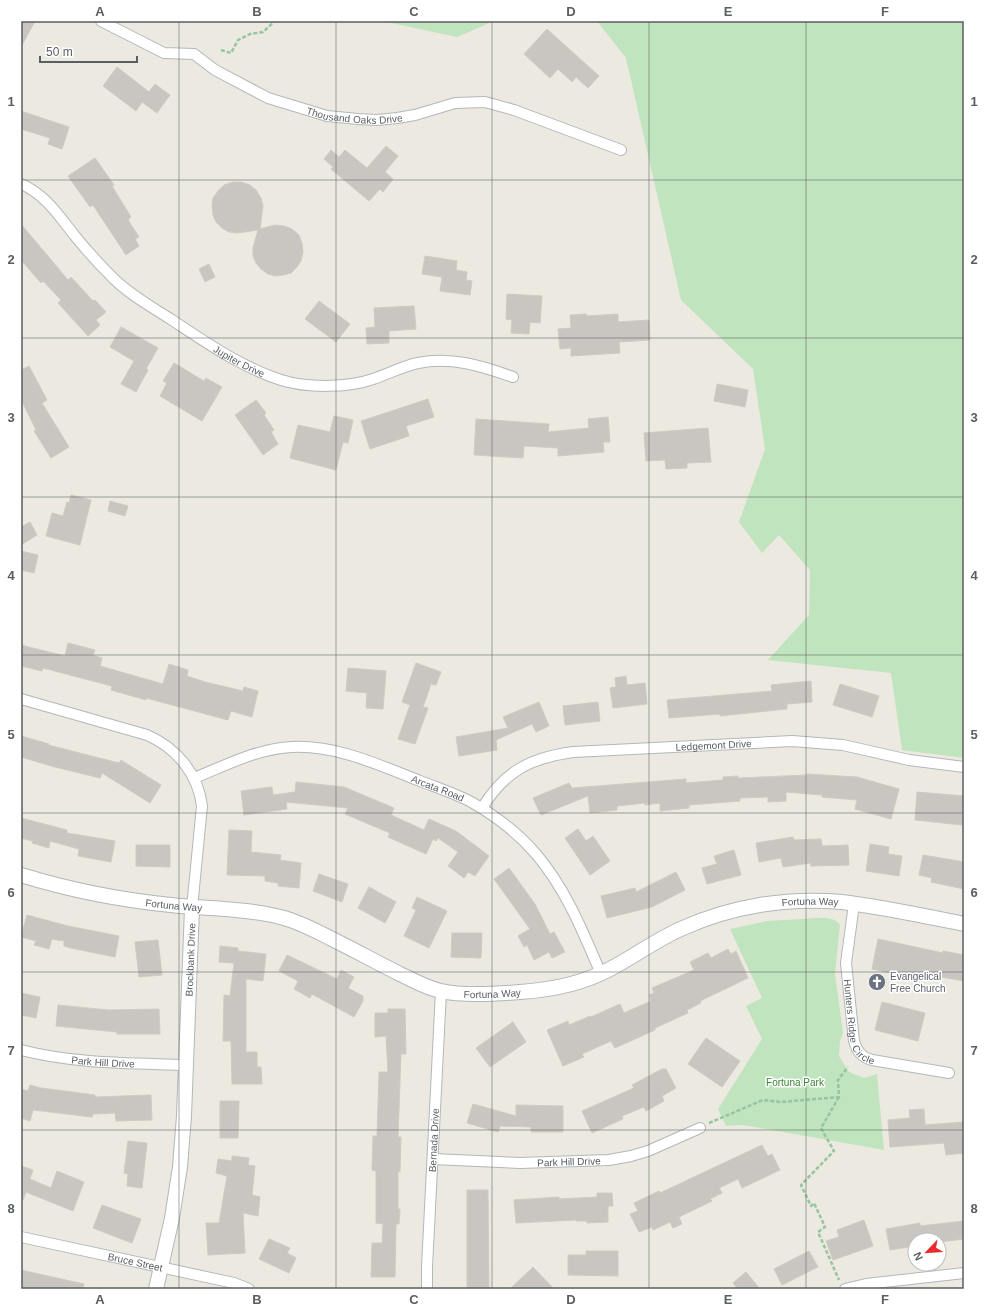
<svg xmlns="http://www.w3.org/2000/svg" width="985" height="1310" font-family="Arial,sans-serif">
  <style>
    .green { fill: #c0e4bd }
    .building { fill: #c9c5c0; stroke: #d1cabf }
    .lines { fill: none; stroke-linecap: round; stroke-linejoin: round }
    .street-casing { stroke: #b3b7bb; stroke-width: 12 }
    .secondary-casing { stroke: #b2b7bb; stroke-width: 16 }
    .path { stroke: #96c5a0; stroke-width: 2.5; stroke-dasharray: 4 2; stroke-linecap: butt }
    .street { stroke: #fff; stroke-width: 10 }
    .secondary { stroke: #fff; stroke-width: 14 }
    .grid { fill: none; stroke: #595e62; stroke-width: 1; stroke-opacity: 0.55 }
    .labels { text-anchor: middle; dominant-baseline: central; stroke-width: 3; stroke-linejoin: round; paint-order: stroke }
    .street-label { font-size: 10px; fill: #595e62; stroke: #fff }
    .worship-label { font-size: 10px; fill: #5b616d; stroke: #fff; text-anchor: start }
    .park-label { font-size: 10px; fill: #388535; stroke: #fff }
    .neatline { fill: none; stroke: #595e62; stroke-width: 1.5 }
    .grid-label { font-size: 13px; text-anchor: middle; font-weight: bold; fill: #595e62 }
  </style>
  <rect width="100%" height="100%" fill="#ece9e1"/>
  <!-- green -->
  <path class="green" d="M382,21H494L457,37Z
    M597,21H964V758L902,750L891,673L768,660L809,615L810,570L779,535L762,553L739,522L765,449L753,369L681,300L626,58Z
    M802,919C813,919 833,914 840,925L835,974L843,1033L840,1041L839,1056L849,1072L864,1078L877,1074L884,1150L743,1125L726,1126L718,1109L762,1039L746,1006L762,998L730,929L767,921Z"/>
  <!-- building -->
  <path class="building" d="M21,21H35L21,47Z
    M547,29L599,76L588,88L576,77L572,82L558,69L550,78L524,54Z
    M117,67L149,92L155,84L170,95L157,113L142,102L136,111L103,86Z
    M21,111L69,127L62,149L48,144L50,138L21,129Z
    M386,146L398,156L385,172L393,179L383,192L380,189L369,201L331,169L333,167L324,159L331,150L339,157L345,150L367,168Z
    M95,158L114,185L112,186L131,217L128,220L139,237L135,239L139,246L126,255L93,205L90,207L68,176Z
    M233,182H241L250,185L256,190L261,198L263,206L260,229L275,225L284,226L292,229L299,235L302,243L303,252L301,261L297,267L291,273L283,275L275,276L268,274L261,269L256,263L253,256V248L258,230L237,233L229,232L222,228L216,222L213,215L212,206L213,198L218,191L224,185Z
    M21,224L68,280L71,277L93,301L95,300L106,312L96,320L100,325L88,336L58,303L61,300L43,281L41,283L21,260Z
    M425,256L457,261L456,270L467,272L466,280L472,281L470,295L440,291L442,277L422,274Z
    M209,264L215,277L205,282L199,269Z
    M507,294L542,296L540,323L530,322L529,334L511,333L512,320L506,319Z
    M319,301L350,324L336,342L305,319Z
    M414,306L416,329L389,331V343L367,344L366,328L375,327L374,308Z
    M586,314L587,316L618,314V322L649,320L650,340L619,342L620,353L571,356V348L560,349L558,329L571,328L570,315Z
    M121,327L158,348L146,369L148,370L136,392L121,384L134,361L110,347Z
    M174,363L204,381L206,378L222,387L202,421L160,396L167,383L163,381Z
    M29,366L47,400L42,403L69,447L51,458L34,431L36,430L21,399V370Z
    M717,384L748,390L745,407L714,401Z
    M428,399L434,417L406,426L409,436L370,449L361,421Z
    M256,400L266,413L264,415L274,430L271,432L278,444L263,455L235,415Z
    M334,416L353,420L348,443L343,442L336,470L290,458L298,425L330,432Z
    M608,417L610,442H603L604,452L558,456V448L524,446L523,458L474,455L476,419L549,424L548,432L589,428L588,419Z
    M708,428L711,462L687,463V468L666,469L665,460L646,461L644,433Z
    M71,495L91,500L80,545L46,536L52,513L63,516L67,502L69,503Z
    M110,501L128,506L125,516L108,511Z
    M30,522L37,535L21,545V527Z
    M21,551L38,555L34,573L21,570Z
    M68,643L95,650L93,655L102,658L100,666L163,684L169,664L188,670L187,676L205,682L243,691L244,687L258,691L252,717L231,711L228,720L146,698V700L111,690L112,686L43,668L42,671L21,666V645L65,656Z
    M416,663L441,672L436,685L431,684L423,707L428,708L415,744L398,739L410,705L402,702Z
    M348,668L386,671L383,709L366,708L367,693L346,691Z
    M626,676L627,685L645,683L647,704L613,708L610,688L616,687L615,678Z
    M811,681L812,702L787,704V709L720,716V714L669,718L667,700L772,691L771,685Z
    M840,684L879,696L872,717L833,705Z
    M539,702L549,726L536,732L532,724L496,740L497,750L459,756L456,737L508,728L503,717Z
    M598,702L600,721L565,725L563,706Z
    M21,736L49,744L48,745L119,763L121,760L161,785L150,803L102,773L100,778L51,766L21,757Z
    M807,774L857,777L899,789L891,819L855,809L857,800L822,797V795L786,792V801L768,802V797L740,798V801L689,805V808L660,811V803L645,805V803L617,806V810L590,813L588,796L541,815L533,798L569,783L572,788L686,779V783L723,780V777L738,776V778L807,775Z
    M296,782L344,787L394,808L391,815L424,830L429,819L456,831L489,856L475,876L468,872L464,878L448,866L458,852L438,838L436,841L433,839L426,854L388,837L390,833L345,814L348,808L286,802L287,809L244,815L241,791L272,787L273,795L295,792Z
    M917,792L964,796L962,825L915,820Z
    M21,818L67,830V833L115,841L111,862L78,856L79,849L50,841L49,848L32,843L33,841L21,838Z
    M578,829L586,841L593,836L610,861L590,875L565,838Z
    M229,830L252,831L251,852L281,855L280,860L301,863L299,888L278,886V883L265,881V876L227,875Z
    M793,837L794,840L821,839L822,846L848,845L849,865L811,866L810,863L783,867L781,858L759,862L756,843Z
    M870,844L889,847L888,854L902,856L899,876L866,871Z
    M136,845H170V867L136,866Z
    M734,850L741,875L707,884L702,868L717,864L714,856Z
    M923,855L964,862V889L931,882L932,878L919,875Z
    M509,868L535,904L550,934L554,932L565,952L552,958L549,952L534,960L527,945L524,947L518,936L530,929L494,879Z
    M676,872L685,890L652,907L607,918L601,896L635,888L636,892Z
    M319,874L348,884L342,902L313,891Z
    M369,887L396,902L385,923L358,908Z
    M417,897L447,911L429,948L404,936L416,910L412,908Z
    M27,915L68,926L119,936L115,957L71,948L64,946V941L52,939L49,949L34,945L36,941L21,937Z
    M452,933H482L481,958L451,957Z
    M878,939L943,953V951L964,955V981L924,974L923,980L872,969Z
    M158,940L162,975L139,977L135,942Z
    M220,946L238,948V951L266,954L263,981L246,979V1052H257V1067H261L262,1084H232L231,1041H223L224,995L230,996L234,963L219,962Z
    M728,949L731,954L736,951L748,978L700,1001L701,1003L687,1010L688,1013L655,1028V1030L615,1048L611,1041L582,1054L584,1057L563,1066L547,1030L568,1021L569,1025L590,1016L591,1017L620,1004L624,1013L651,1001L649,995L654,993L652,988L694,970L690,962L708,953L711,958Z
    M287,955L337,979L341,970L354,977L348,988L363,996V1001L354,1017L312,994L310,998L294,989L298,981L279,971Z
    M21,993L40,997L36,1018L21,1015Z
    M882,1002L925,1013L918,1041L875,1030Z
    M58,1005L108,1010L159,1009L160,1034H117V1032L56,1026Z
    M388,1009H405L406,1054H401L398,1137H401L400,1172L398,1171V1209H400L399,1224H396L395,1277H371L372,1243H382L383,1224L376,1223V1171L372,1170L373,1136H377L379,1072H388L386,1036L375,1037V1013H388Z
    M513,1022L526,1042L490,1067L476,1048Z
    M706,1038L740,1061L722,1087L688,1064Z
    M662,1069H666L676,1088L662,1096L664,1101L646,1111L644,1107L622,1116L623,1119L592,1133L582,1111L634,1088L632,1085Z
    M30,1085L41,1088L95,1095V1097L151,1095L152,1120L116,1121L115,1113L93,1114L92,1117L33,1110L30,1121L21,1118V1089L28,1091Z
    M220,1101H239L238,1138H220Z
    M473,1104L516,1116V1105L563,1106V1132H531V1127L500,1126L498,1132L467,1123Z
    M924,1109L925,1125L964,1122V1153L946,1155L944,1143L890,1147L888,1120L910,1118L909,1110Z
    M128,1141L147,1143L142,1188L127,1186L128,1174L124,1173Z
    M762,1145L768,1156L772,1154L780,1170L742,1188L738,1179L719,1188L722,1193L710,1199L712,1201L679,1217L682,1224L673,1228L670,1222L653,1230L652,1227L639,1232L630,1214L638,1211L634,1203L659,1191L660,1193Z
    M232,1156L249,1158L248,1165L255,1166L252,1195L260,1197L258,1216L243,1213L245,1253L208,1255L206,1223H219L227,1176L216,1173L218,1159L232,1161Z
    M21,1166L33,1170L30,1179L51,1188L57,1171L84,1182L73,1211L26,1192L23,1200H21Z
    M467,1190H488L489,1289H467Z
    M597,1193H612L613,1206H608V1222L587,1223V1221H576V1220L516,1223L514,1200L559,1197V1199L597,1197Z
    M102,1205L141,1219L132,1243L93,1228Z
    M864,1220L873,1246L833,1260L826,1241L839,1237L837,1230Z
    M964,1221V1239L939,1242V1240H915V1246L890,1250L886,1229L920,1223V1226Z
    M269,1239L290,1248L287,1253L296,1258L289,1273L259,1259Z
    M586,1251H618V1276L568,1275V1255H586Z
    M809,1251L818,1267L782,1285L774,1269Z
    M533,1267L554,1289H510Z
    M21,1270L84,1284L83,1289H21Z
    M746,1272L760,1289H738L733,1283Z"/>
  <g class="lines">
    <defs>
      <g id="street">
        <path id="s1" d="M101,21L164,53L194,54L215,70L268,98L327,116L358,119L377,120L397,118L415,115L455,103L485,102L514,110L621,150"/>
        <path id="s2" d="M21,184C45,194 59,216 75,236C87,251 100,265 113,278C130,295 152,307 172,320C207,343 241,367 281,380C306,388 348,388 373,379C388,374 403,366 418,363C451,356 482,366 513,377"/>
        <path d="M21,699L147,735C177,748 198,774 202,806L192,908"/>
        <path id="s3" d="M194,778C227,765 256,749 292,747C337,745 379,765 420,781C438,788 457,794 473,803C497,817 519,834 536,854C566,889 583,932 601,974"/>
        <path id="s4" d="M482,808C505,771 530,758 573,752L792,741L843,745L909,760L964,767"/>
        <path id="s5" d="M854,904L846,963L854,1041C857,1051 861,1057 872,1060L949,1073"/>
        <path id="s6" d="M21,1050C75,1064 131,1063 186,1065"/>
        <path id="s7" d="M433,1159L520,1163L609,1160L631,1156L648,1151L700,1128"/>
        <path id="s8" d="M21,1237L234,1283L249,1289"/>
        <path id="s9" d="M427,1289V1267L441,991"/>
        <path d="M845,1289L866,1284L964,1273"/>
      </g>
      <g id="secondary">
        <path id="s10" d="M21,875C70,890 120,900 171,905C208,909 247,908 284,918C302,923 318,932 334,940C356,951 378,963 400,974C413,980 426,988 441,991C463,996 496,994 520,992C551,990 582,984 610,969C635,956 657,939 683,928C732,906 788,897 842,902C883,907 924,916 964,924"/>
        <path id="s11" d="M156,1289L172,1218L180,1167L184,1116L192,908"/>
      </g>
    </defs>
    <!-- street casing -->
    <use href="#street" class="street-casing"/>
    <!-- secondary casing -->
    <use href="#secondary" class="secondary-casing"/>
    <!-- path -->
    <path class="path" d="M221,50L231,53L238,40L250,34L263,32L275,21
      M839,1097L821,1128L834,1151L801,1185L811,1206L814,1203L825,1227L818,1232L839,1280
      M709,1123L763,1100L781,1102L839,1097L838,1080L848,1067"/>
    <!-- street -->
    <use href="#street" class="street"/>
    <!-- secondary -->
    <use href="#secondary" class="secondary"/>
  </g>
  <!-- grid -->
  <path class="grid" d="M179,21V1289M336,21V1289M492,21V1289M649,21V1289M806,21V1289M21,180H964M21,338H964M21,497H964M21,655H964M21,813H964M21,972H964M21,1130H964"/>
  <!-- icons -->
  <defs>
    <symbol id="church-disc" viewBox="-11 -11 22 22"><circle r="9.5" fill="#6b7280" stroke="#fff"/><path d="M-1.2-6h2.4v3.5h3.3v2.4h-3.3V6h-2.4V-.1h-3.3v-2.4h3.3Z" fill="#fff"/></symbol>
  </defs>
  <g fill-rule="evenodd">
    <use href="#church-disc" x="867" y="972" width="20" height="20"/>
  </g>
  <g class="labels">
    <!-- street labels -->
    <g class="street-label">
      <text stroke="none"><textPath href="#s1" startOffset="276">Thousand Oaks Drive</textPath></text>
      <text stroke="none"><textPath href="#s2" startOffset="284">Jupiter Drive</textPath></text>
      <text stroke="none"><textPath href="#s4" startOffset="252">Ledgemont Drive</textPath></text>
      <text stroke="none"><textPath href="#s3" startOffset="256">Arcata Road</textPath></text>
      <text stroke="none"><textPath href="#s10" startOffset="828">Fortuna Way</textPath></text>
      <text stroke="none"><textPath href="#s10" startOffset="156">Fortuna Way</textPath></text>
      <text stroke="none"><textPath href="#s11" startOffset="332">Brockbank Drive</textPath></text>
      <text stroke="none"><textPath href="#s10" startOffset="492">Fortuna Way</textPath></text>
      <text stroke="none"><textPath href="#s5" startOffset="122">Hunters Ridge Circle</textPath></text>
      <text stroke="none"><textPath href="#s6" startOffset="83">Park Hill Drive</textPath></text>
      <text stroke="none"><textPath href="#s9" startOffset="149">Bernada Drive</textPath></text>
      <text stroke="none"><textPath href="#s7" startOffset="136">Park Hill Drive</textPath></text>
      <text stroke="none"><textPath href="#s8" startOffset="117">Bruce Street</textPath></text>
    </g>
    <!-- worship labels -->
    <g class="worship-label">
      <text x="890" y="976">Evangelical<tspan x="890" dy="12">Free Church</tspan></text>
    </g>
    <!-- park labels -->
    <g class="park-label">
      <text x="795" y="1082">Fortuna Park</text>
    </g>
  </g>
  <!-- border -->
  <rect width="985" height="1310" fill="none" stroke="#ffffff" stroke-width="44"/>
  <!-- north arrow -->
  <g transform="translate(927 1252) rotate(245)"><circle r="19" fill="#ffffff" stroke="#bdbfc0"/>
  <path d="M0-3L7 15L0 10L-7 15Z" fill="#e82b2c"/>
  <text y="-6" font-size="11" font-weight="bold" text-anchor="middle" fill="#595e62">N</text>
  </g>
  <!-- scale -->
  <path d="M40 56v6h97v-6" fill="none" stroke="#595e62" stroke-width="2"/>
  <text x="46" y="56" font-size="12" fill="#595e62" stroke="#ffffff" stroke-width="3" paint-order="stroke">50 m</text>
  <rect x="22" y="22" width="941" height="1266" class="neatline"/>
  <g class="grid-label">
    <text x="100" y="16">A</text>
    <text x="257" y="16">B</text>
    <text x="414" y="16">C</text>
    <text x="571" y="16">D</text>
    <text x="728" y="16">E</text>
    <text x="885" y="16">F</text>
    <text x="11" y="106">1</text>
    <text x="974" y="106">1</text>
    <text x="11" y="264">2</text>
    <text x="974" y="264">2</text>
    <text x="11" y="422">3</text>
    <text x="974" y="422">3</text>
    <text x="11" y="580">4</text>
    <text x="974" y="580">4</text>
    <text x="11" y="739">5</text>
    <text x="974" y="739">5</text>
    <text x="11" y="897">6</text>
    <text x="974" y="897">6</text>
    <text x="11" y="1055">7</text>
    <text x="974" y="1055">7</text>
    <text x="11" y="1213">8</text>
    <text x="974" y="1213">8</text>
    <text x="100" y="1304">A</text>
    <text x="257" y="1304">B</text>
    <text x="414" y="1304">C</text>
    <text x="571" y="1304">D</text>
    <text x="728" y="1304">E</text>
    <text x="885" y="1304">F</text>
  </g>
</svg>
